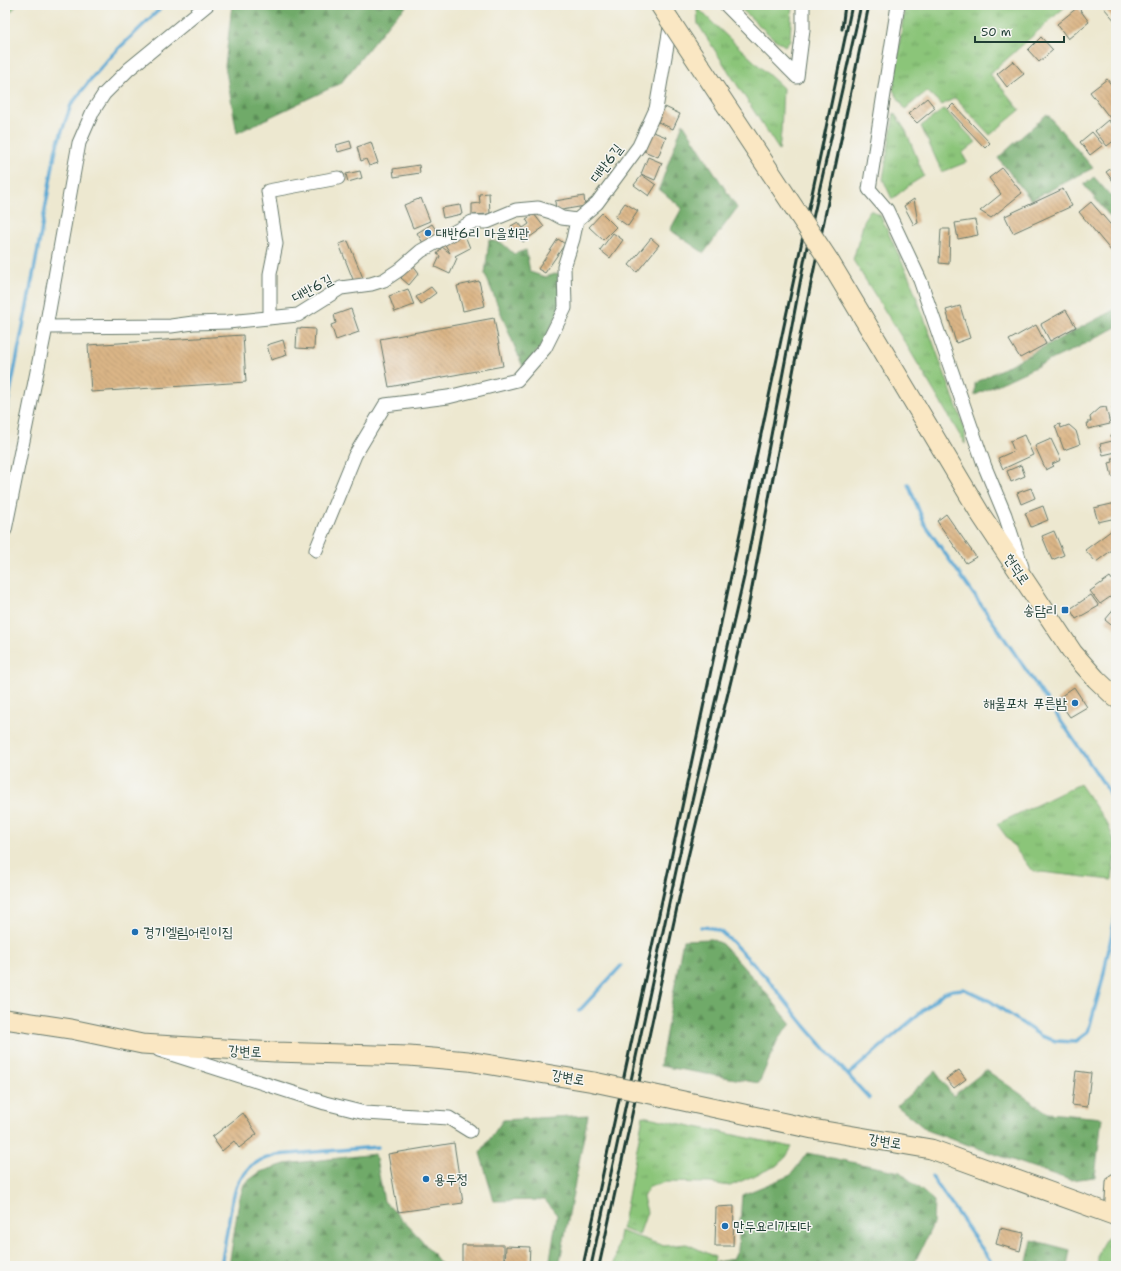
<svg xmlns="http://www.w3.org/2000/svg" width="1121" height="1271" font-family="'Shantell Sans','Poor Story',sans-serif">
  <style>
    .grass { fill: url(#grass-tufts); stroke: #558156 }
    .forest { fill: url(#forest-firs); stroke: #48744e }
    .lines { fill: none; stroke-linecap: round; stroke-linejoin: round }
    .stream { stroke: #5aa7d3; stroke-width: 3.5 }
    .building { fill: url(#building-back-hatch) }
    .street-casing { stroke: #67796b; stroke-width: 15 }
    .secondary-casing { stroke: #67796b; stroke-width: 21 }
    .street { stroke: #fff; stroke-width: 13 }
    .secondary { stroke: #fae7c3; stroke-width: 19 }
    .rail { stroke: #1f3d34; stroke-width: 3 }
    .secondary-bridge-casing { stroke: #67796b; stroke-width: 21; stroke-linecap: butt }
    .secondary-bridge { stroke: #fae7c3; stroke-width: 19 }
    .poi-dot { fill: #1f6fb2; stroke: #f6f6f2; stroke-width: 1.5 }
    .labels { text-anchor: middle; dominant-baseline: central; stroke-width: 3; stroke-linejoin: round; paint-order: stroke }
    .street-label { font-size: 14px; fill: #1f3d34; stroke: #f6f6f2 }
    .poi-label { font-size: 14px; fill: #1f3d34; stroke: #f6f6f2; text-anchor: start }
  </style>
  <defs>
    <pattern id="grass-tufts" width="24" height="20" patternUnits="userSpaceOnUse"><rect width="24" height="20" fill="#8bc579"/><path d="M3 7l-1-3M5 7V3M7 7l1-3M15 17l-1-3M17 17v-4M19 17l1-3" fill="none" stroke="#71a164"/></pattern>
    <pattern id="forest-firs" width="22" height="20" patternUnits="userSpaceOnUse"><rect width="22" height="20" fill="#70aa69"/><path d="M5 1l3.5 6h-7zM16 11l3.5 6h-7z" fill="#5b8c57"/></pattern>
    <pattern id="building-back-hatch" width="6" height="6" patternUnits="userSpaceOnUse"><rect width="6" height="6" fill="#dbb687"/><path d="M-1 5l2 2M0 0l6 6M5-1l2 2" fill="none" stroke="#b1956f"/></pattern>
  </defs>
  <rect width="100%" height="100%" fill="#f6f6f2"/>
  <filter id="ink" filterUnits="userSpaceOnUse"><feTurbulence type="fractalNoise" baseFrequency=".025" numOctaves="2"/><feDisplacementMap in="SourceGraphic" scale="8" xChannelSelector="R" yChannelSelector="G"/><feConvolveMatrix kernelMatrix="1 2 1 2 8 2 1 2 1" color-interpolation-filters="sRGB"/></filter>
  <filter id="wash" filterUnits="userSpaceOnUse"><feTurbulence type="fractalNoise" baseFrequency=".012" numOctaves="4" result="noise"/><feDisplacementMap in="SourceGraphic" scale="16" xChannelSelector="R" yChannelSelector="G"/><feGaussianBlur stdDeviation="0.9" result="paint"/><feColorMatrix in="noise" values="0 0 0 0 0 0 0 0 0 0 0 0 0 0 0 0 0 1.4 0 .05"/><feComposite in="paint" operator="in"/></filter>
  <g filter="url(#wash)">
    <rect width="100%" height="100%" fill="#ede8d0"/>
    <!-- grass -->
    <path class="grass" d="M5,5H17L5,18Z
      M737,5H792L790,40L785,46L773,38Z
      M905,5H963L968,9L972,5H1067L990,74L1020,110L990,135L955,98L942,105L927,91L905,109L893,90Z
      M697,7L715,25L783,88L781,132L779,150L698,24Z
      M944,109L976,142L962,153L967,162L942,172L921,126Z
      M894,113L906,131L924,176L911,184L892,199L883,179Z
      M870,210L880,215L909,277L965,429V444L909,349L853,260L865,218Z
      M1080,784L1108,825L1116,845L1112,880L1032,871L997,824Z
      M643,1116L792,1147L786,1157L776,1166L730,1186L710,1183L666,1182L649,1187L643,1197L647,1212L639,1235L622,1229Z
      M620,1231L664,1246L687,1244L715,1257L713,1266H614Z
      M1107,1237L1116,1241V1266H1098C1097,1254 1100,1247 1107,1237Z"/>
    <!-- forest -->
    <path class="forest" d="M232,5H408L390,22L341,83L237,133L225,66Z
      M1047,114L1093,168L1031,200L998,158Z
      M683,123L737,208L704,253L670,230L682,208L659,189Z
      M1094,177L1116,202V224L1084,185Z
      M489,240L502,243L514,254L526,250L530,272L545,277L559,273L561,307L541,347L523,367L485,274Z
      M1116,309V327L1079,347L975,395V383Z
      M711,939L722,944L758,983L791,1024L778,1039L759,1083L660,1066L683,940Z
      M986,1070L1048,1113L1102,1118L1095,1177L1070,1180L928,1131L897,1106L935,1071L953,1096Z
      M588,1115L559,1266H549L557,1215L545,1200L494,1201L480,1153L503,1120Z
      M807,1153L900,1172L934,1201L933,1224L913,1266H715L716,1262L733,1259L738,1250L742,1195L791,1175Z
      M375,1154L384,1201L419,1237L443,1266H229L239,1201L244,1184L260,1172L285,1164Z
      M1032,1240L1070,1250L1067,1266H1026Z"/>
    <g class="lines">
      <!-- stream -->
      <path class="stream" d="M5,418L36,260L56,148L71,105L91,79L113,54L164,5
        M908,484L925,525L998,629L1106,787L1116,807
        M701,927L712,928L721,932L730,940L765,976L805,1026L848,1075L869,1098
        M579,1011L621,966
        M848,1075L943,993L953,990L964,989L990,1001L1041,1036L1056,1041L1075,1042L1088,1032L1102,982L1116,913
        M932,1177L994,1266
        M221,1266L232,1201L238,1182L251,1166L261,1160L277,1155L378,1147"/>
    </g>
    <g id="blocks">
      <!-- building -->
      <path class="building" d="M1107,5H1116V22L1104,8Z
        M1078,7L1089,22L1068,39L1057,24Z
        M1041,37L1053,50L1039,62L1028,50Z
        M1013,61L1024,74L1007,87L997,74Z
        M1107,79L1116,91V126L1090,92Z
        M927,98L935,108L917,123L908,114Z
        M953,104L990,143L985,148L948,109Z
        M665,107L680,114L673,129L658,122Z
        M1108,120L1116,130V139L1107,146L1095,131Z
        M651,131L666,137L658,157L644,151Z
        M1092,132L1103,145L1090,155L1080,142Z
        M350,141L352,148L338,152L336,145Z
        M371,142L378,163L369,166L366,159L361,161L357,147Z
        M648,157L662,163L655,180L641,174Z
        M419,165L420,173L394,177L393,169Z
        M1116,165V185L1106,172Z
        M1002,168L1022,193L991,218L980,211L1001,194L989,178Z
        M360,171L362,178L348,182L346,174Z
        M642,175L656,185L649,196L634,185Z
        M1063,189L1072,206L1013,233L1005,216Z
        M489,193L490,214L472,215V204L480,203L479,194Z
        M584,196L585,206L556,211L555,201Z
        M421,198L430,221L413,228L404,205Z
        M914,199L918,223L914,225L904,206Z
        M1091,202L1116,231V257L1079,212Z
        M625,203L638,211L628,226L615,217Z
        M460,205L462,214L443,218L441,208Z
        M602,213L616,227L603,240L589,227Z
        M534,214L544,227L523,242L511,226L518,222L523,228L529,224L526,219Z
        M975,220L978,235L958,239L955,223Z
        M432,224L438,233L423,243L417,233Z
        M941,229H950L949,264L939,263Z
        M465,231L468,237L466,238L470,248L455,256L457,258L450,274L435,267L440,256L437,254L442,247L450,253L444,243Z
        M613,233L623,240L610,258L600,250Z
        M651,238L659,245L637,272L629,265Z
        M558,239L565,244L545,273L538,269Z
        M348,241L363,278L354,282L339,244Z
        M413,265L419,273L409,285L401,278Z
        M479,281L485,306L463,311L457,286Z
        M431,287L436,293L421,304L416,297Z
        M408,289L414,305L395,312L389,296Z
        M960,306L970,338L956,343L946,310Z
        M351,309L359,332L336,340L331,325L336,323L334,315Z
        M1066,310L1076,327L1050,341L1041,324Z
        M494,318L503,366L389,387L380,339Z
        M1036,325L1046,344L1020,358L1009,340Z
        M297,328L315,329L314,349L296,348Z
        M243,335L246,382L91,392L88,345Z
        M283,340L287,355L271,360L267,345Z
        M1116,406V420L1112,407Z
        M1106,407L1110,424L1088,429L1087,422H1091L1090,417L1100,408Z
        M1060,424L1061,428L1069,425L1076,431L1080,444L1064,450L1055,426Z
        M1116,434V452L1103,455L1100,444L1112,441L1111,435Z
        M1024,435L1033,455L1003,469L998,458L1014,451L1010,441Z
        M1051,439L1061,460L1052,464L1054,466L1046,470L1035,446Z
        M1112,458H1116V476L1112,477L1109,463L1113,462Z
        M1021,465L1025,476L1011,482L1007,471Z
        M1031,488L1035,498L1021,504L1017,493Z
        M1116,503V518L1098,522L1094,508Z
        M1043,506L1048,520L1031,527L1025,513Z
        M946,514L976,557L966,563L937,521Z
        M1112,530L1116,534V547L1096,562L1085,550Z
        M1054,531L1064,555L1052,560L1042,536Z
        M1110,577L1116,585V593L1100,604L1090,591Z
        M1091,595L1099,606L1076,619L1070,609Z
        M1116,607V629L1105,620Z
        M1074,687L1087,707L1070,717L1057,699Z
        M959,1070L966,1079L954,1088L946,1079Z
        M1076,1071L1091,1073L1087,1107L1072,1105Z
        M243,1113L257,1134L239,1148L234,1141L222,1151L212,1137Z
        M454,1143L463,1203L398,1212L388,1154Z
        M734,1206L733,1246H715L716,1207Z
        M1000,1228L1024,1233L1020,1251L996,1244Z
        M462,1245H504V1266H462Z
        M506,1246L530,1247L529,1266H505Z"/>
    </g>
  </g>
  <g filter="url(#ink)">
    <use href="#blocks" fill-opacity="0" stroke="#67796b" stroke-width="1"/>
    <g class="lines">
      <defs>
        <path id="street" d="M726,5L797,77
          M898,5L869,189L887,210L920,280L985,467L1005,515L1022,567
          M797,77L803,30V5
          M270,318V274L276,244L268,191L338,178
          M46,327L171,326L193,323L228,322L298,315L341,288L371,284L384,280L399,270L421,251L472,222H487L516,210L538,208L551,212L562,218L577,220L597,203L639,146L656,109L671,22
          M5,530L46,327L79,143L93,111L104,94L129,69L207,5
          M316,550L355,455L385,405L448,397L517,380L545,348L565,308L564,267L573,239L577,220
          M159,1050L325,1103L365,1113L449,1118L470,1131"/>
        <path id="secondary" d="M660,5L671,22
          M931,431L981,515L1073,653L1096,679L1116,698
          M5,1019L71,1029L142,1044L275,1052L409,1056L468,1061L594,1082
          M665,1097L813,1129L931,1149L1116,1216
          M1114,1215L1116,1183"/>
      </defs>
      <!-- street casing -->
      <use href="#street" class="street-casing"/>
      <!-- secondary casing -->
      <use href="#secondary" class="secondary-casing"/>
      <!-- street -->
      <use href="#street" class="street"/>
      <!-- secondary -->
      <use href="#secondary" class="secondary"/>
      <!-- rail -->
      <path class="rail" d="M842,29L845,5
        M583,1266L672,854L852,5
        M591,1266L679,857L744,577L809,236L861,5
        M599,1266L688,857L746,619L799,341L869,5"/>
      <defs>
        <path id="secondary-bridge" d="M671,22L828,259L931,431
          M594,1082L665,1097"/>
      </defs>
      <!-- secondary-bridge casing -->
      <use href="#secondary-bridge" class="secondary-bridge-casing"/>
      <!-- secondary-bridge -->
      <use href="#secondary-bridge" class="secondary-bridge"/>
    </g>
  </g>
  <!-- markers -->
  <g class="poi-dot">
    <circle cx="428" cy="233" r="4"/>
    <rect x="1061" y="606" width="8" height="8" rx="2"/>
    <circle cx="1075" cy="703" r="4"/>
    <circle cx="135" cy="932" r="4"/>
    <circle cx="426" cy="1179" r="4"/>
    <circle cx="725" cy="1226" r="4"/>
  </g>
  <g class="labels">
    <!-- street labels -->
    <g class="street-label">
      <text transform="translate(606 163) rotate(-53)">대반6길</text>
      <text transform="translate(312 288) rotate(-28)">대반6길</text>
      <text transform="translate(1017 569) rotate(56)">현덕로</text>
      <text transform="translate(245 1051) rotate(3)">강변로</text>
      <text transform="translate(568 1077) rotate(10)">강변로</text>
      <text transform="translate(885 1141) rotate(9)">강변로</text>
    </g>
    <!-- poi labels -->
    <g class="poi-label">
      <text x="436" y="233">대반6리 마을회관</text>
      <text x="1057" y="610" text-anchor="end">송담리</text>
      <text x="1067" y="703" text-anchor="end">해물포차 푸른밤</text>
      <text x="143" y="932">경기엘림어린이집</text>
      <text x="434" y="1179">용두정</text>
      <text x="733" y="1226">만두요리가되다</text>
    </g>
  </g>
  <!-- margin -->
  <rect width="1121" height="1271" fill="none" stroke="#f6f6f2" stroke-width="20"/>
  <!-- scale -->
  <path d="M975 36v6h89v-6" fill="none" stroke="#1f3d34" stroke-width="2"/>
  <text x="981" y="36" font-size="12" fill="#1f3d34" stroke="#f6f6f2" stroke-width="3" paint-order="stroke">50 m</text>
</svg>
